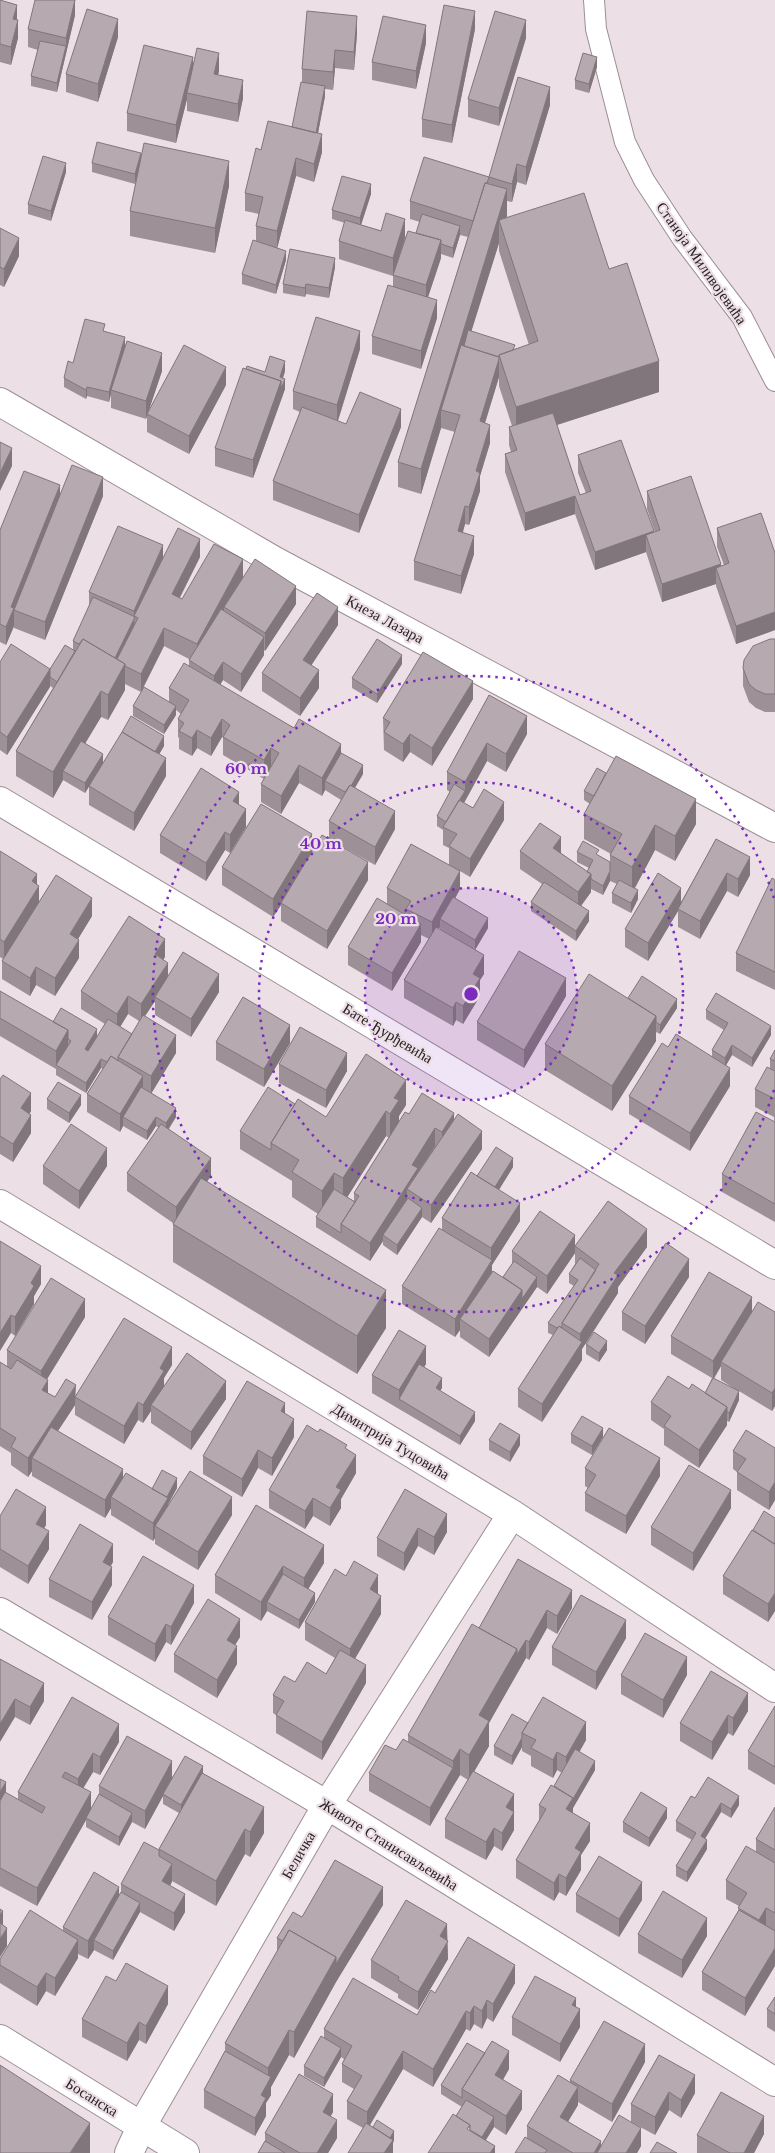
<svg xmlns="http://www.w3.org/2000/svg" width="775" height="2153" font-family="'Libre Baskerville',serif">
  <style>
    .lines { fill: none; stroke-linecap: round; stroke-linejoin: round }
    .service-casing { stroke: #9b8e95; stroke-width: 22 }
    .minor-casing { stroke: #9b8e95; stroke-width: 30 }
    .tertiary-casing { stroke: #9b8e95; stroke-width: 30 }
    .service { stroke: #fff; stroke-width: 20 }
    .minor { stroke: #fff; stroke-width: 28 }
    .tertiary { stroke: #fff; stroke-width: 28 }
    .wall { fill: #9d9197; fill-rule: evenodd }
    .shaded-wall { fill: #80767b }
    .building { fill: #b7a9b0; stroke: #80767b }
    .ring { fill: none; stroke: #7b2cbf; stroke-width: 2.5; stroke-dasharray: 2.5 5 }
    .labels { text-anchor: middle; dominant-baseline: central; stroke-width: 4.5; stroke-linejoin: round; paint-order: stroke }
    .street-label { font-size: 15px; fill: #282225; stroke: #eddfe6 }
    .centre { fill: #7b2cbf; stroke: #eddfe6; stroke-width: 2.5 }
    .ring-label { font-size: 15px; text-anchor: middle; font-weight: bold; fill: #7b2cbf; stroke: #eddfe6; stroke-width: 4.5; stroke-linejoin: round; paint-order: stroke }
  </style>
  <rect width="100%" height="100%" fill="#eddfe6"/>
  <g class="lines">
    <defs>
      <path id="service" d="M594,0L596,29L625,142L644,180L682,238L742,317L775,381"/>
      <path id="minor" d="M0,801L775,1265
        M0,1204L512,1514L775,1688
        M0,1612L327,1805L775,2082
        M0,2039L185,2153
        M129,2153L141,2127L327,1805L512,1514"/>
      <path id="tertiary" d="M0,402L275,561L775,828"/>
    </defs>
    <!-- service casing -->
    <use href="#service" class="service-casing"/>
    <!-- minor casing -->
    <use href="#minor" class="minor-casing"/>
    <!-- tertiary casing -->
    <use href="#tertiary" class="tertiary-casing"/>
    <!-- service -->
    <use href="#service" class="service"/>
    <!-- minor -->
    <use href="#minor" class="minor"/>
    <!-- tertiary -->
    <use href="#tertiary" class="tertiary"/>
  </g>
  <!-- wall -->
  <path class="wall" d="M0,0L17,20L18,38L11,65L0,62Z
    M75,0V15L57,92L31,86V76L38,50L28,47V29Z
    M475,29L452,143L422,137V119Z
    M357,34L354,70L335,68L333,90L325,89V96L318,133L322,152L314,182L296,176L277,248L286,260L276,294L242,284V274L256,241V226L259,214L245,211V193L261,150L292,127L302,82V69Z
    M118,37L98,102L66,92V74Z
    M526,38L499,126L468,117V99Z
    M426,43L416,89L372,80V62Z
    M193,66L219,71L218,75L243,98L238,122L187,111V99L176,143L127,131V113Z
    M597,67L589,93L575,89V80Z
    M550,105L526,185L517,182L512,202L507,201V218L609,269L659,392L557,425L580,495L586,493L578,473V455L654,532H655L647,509V491L721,566L724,565L717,547V528L775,553V630L736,644L716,586V584L662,602L646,552L595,570L575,514L525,531L505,472V454L511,452L509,445V427L512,426L499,386V377L485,423L490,443L480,476V491L469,525L465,524L463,532L474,554L461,594L414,580V561L455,432L441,428L421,494L398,487V462L468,237L460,235L453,258L441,254V258L428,297L437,318L421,369L372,354V336L393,286V276L339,259V241L345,223L332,219V210L371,194L361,225L405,237L416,233L420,222L410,219V201L489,177V184V177ZM499,243V251L529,345L515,349L471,331Z
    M141,159L229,186L215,253L130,236V211L138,172L135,184L92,172V163Z
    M66,172L51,221L28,214V204Z
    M0,228L19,256L4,287L0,285Z
    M335,267L329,298L306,294L305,297L283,293V284Z
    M105,331L125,347L119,367L162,371L148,412L226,385L189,454L147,432V415L146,419L111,408V394L109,402L87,396L86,399L64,387V378L73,363Z
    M360,349L338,421L346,424L401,427L359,533L273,500V481L300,412L293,409V391Z
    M285,371L283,378L285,389L253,478L215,466V448L265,372Z
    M60,496H103L45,640L14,628V618V626L6,645L0,642V530Z
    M200,557L180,598L182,599L243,578L240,582L296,604L265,651L264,650V655L241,692L223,680L220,685L294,728L341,753L363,774L355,788L395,829L375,865L329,839V821L341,800L325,790L322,796L299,783L281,814L261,802V784L271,766L264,779L223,755V738L222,737L211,756L197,748L192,756L179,749V738L178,737V719L181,714L176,710V715L164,734L133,716V706L169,702V688L189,666V659L164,646L141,692L125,684V690L108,720L101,717L85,744L103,764L164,746L159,754L166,776L134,831L89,805V786L98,771L85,793L63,780L53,798L16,776V751L53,688L50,686L7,755L0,750V662L50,669L73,650V641L89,607V592L163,559Z
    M338,625L311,665L319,688L300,716L262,691V673Z
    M775,639V712H765L756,708L749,702L743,686V668Z
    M402,664L377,703L352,688V678Z
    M489,695L527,734L506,772L487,761L464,803L473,808L504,820L470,877L460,871V889L455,898L488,928L475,950L440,929V927L438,929L484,974L480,980V996L463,1024L456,1020L453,1026L404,998V980L429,939L421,935V942L392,991L348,965V947L387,903V888L449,865V848L443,845V830L437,826V816L450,792L447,790V772Z
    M473,699L432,766L410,752L403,762L384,750L383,718Z
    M584,791L696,824L675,861L655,850L635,888L638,899L631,913L612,903V893L617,884L610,881L603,895L591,889V892L581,906L589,921L576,941L531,911V902L542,884L520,869V851L561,853L587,872L589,868L577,862V852L599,856L610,862V855L611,854L584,839V814L590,804L584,800Z
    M239,805L246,827L230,853L225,850L206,881L160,853V835Z
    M716,839L750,875L738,897L727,891L700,939L678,927V911L648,961L625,947V929L681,902Z
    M0,851L37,884L39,901L92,916L78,939L79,958L55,996L36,985L30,996L2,979V961L3,959L0,957Z
    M312,851L368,880L327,949L281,921V905L273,917L222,885V867Z
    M775,880V990L736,971V953Z
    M165,957L163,960L168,977L219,992L191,1037L155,1015V1001L145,1016L176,1053L151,1093L176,1117L169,1129L211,1176L207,1181L386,1328L357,1374L173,1262V1223L127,1191V1173L159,1128L156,1126L147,1140L123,1126L120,1132L87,1112V1094L103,1069L101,1068L86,1093L56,1075V1069L0,1036V991L53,1022L97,1038L105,1024L81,1009V991ZM128,1014L139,1021L132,1034L120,1027Z
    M566,996L524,1068L477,1040V1022Z
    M628,998L677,1008L660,1034L656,1032V1041L612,1111L545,1070V1044Z
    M706,1010L771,1035L752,1067L732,1055L726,1065L730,1086L690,1151L629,1114V1096L668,1047L712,1056V1050L724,1030L706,1019Z
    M216,1042L290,1043L264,1087L216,1060Z
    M775,1050V1222L722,1192V1174L774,1122V1117L755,1107V1089L770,1068V1059Z
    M279,1064L347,1071L326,1108L279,1083Z
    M0,1079L31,1111L30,1113L31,1133L13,1162L0,1154Z
    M47,1099L81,1105L69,1123L47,1109Z
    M295,1104L326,1117L406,1105L399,1116V1122L409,1114L454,1119L482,1149L431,1223L422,1217L397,1255L383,1245V1241L370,1261L316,1227V1217L318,1214L292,1197V1181L240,1149V1131ZM386,1136L389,1138L354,1193V1201L347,1197Z
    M43,1166H107L79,1209L43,1184Z
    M513,1167L499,1190L520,1221L492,1265V1272L503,1277L512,1265V1251L575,1246L647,1247L618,1287V1293L582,1349V1360L542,1422L518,1407V1389L553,1335L548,1333V1323L574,1286L569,1283V1274L575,1264V1253L547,1294L537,1287L489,1357L460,1337V1330L455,1337L402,1304V1286L442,1229V1218L477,1176Z
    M0,1241L41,1284L34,1296V1304L15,1336L11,1333Z
    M689,1277L645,1344L622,1330V1312Z
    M775,1312V1406L772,1411L739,1391V1400L729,1422L727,1421V1425L699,1468L664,1445V1429L651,1420V1402L689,1389L705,1393L712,1378L671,1354V1336L752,1313ZM721,1366V1380L735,1389L714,1379Z
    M85,1317L47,1379L48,1393L55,1397L76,1396L172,1365L164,1378V1385L226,1399L191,1450L151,1423V1411L143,1423L138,1420L124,1444L75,1415V1405L58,1431L123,1478L152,1489L177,1488L168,1505L232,1515L198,1570L155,1544V1538L153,1541L111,1515V1508L105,1518L32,1476V1471L28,1477L11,1465V1453L0,1446V1362L7,1366V1350Z
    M586,1344L607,1350L599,1362L586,1354Z
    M426,1364L424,1367L442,1388L440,1391L475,1421L460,1445L372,1393V1375Z
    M285,1414L294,1437L272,1476L258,1468L242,1497L203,1474V1456Z
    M571,1434L603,1437L592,1455L571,1443Z
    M489,1440L520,1445L510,1462L489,1450Z
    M775,1448V1500L769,1510L737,1490V1472L733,1469V1451Z
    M347,1450L356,1473L341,1499V1508L330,1526L313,1516L305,1529L269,1508V1490Z
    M585,1468L660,1476L626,1534L585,1511V1493L588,1488L585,1486Z
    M405,1489L447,1532L434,1555L418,1546L404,1571L377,1556V1538Z
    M256,1505L324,1563L308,1589L315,1602L299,1629L267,1611L261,1621L215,1593V1575Z
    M731,1508L693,1571L651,1545V1527Z
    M0,1516L46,1525L44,1528L49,1549L28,1584L0,1567Z
    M775,1518V1611L768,1622L723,1594V1576L753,1530Z
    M518,1559L572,1608L557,1634L547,1628L529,1660L526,1658L489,1723V1746L474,1772L514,1812V1830L502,1851L494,1846L486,1860L445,1838V1819L468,1780L460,1775L430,1826L369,1791V1773L396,1750L408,1742V1735L479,1628Z
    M113,1562L110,1567L112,1585L92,1620L49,1597V1579Z
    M346,1576L378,1593V1594L381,1614L355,1659L366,1683L322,1760L276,1733V1715L273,1713V1695L295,1682L326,1674L335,1658L305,1640V1622Z
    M194,1603L171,1645L166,1642L155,1662L108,1635V1617Z
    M240,1637L235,1645L237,1664L217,1698L174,1672V1654Z
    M626,1638L596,1690L552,1665V1647Z
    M0,1659L44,1701L30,1725L15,1717Z
    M621,1675H687L663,1718L621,1694Z
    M72,1697L119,1742L100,1775L93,1772L83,1788L91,1809L99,1794V1786L203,1773L264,1833L250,1857L245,1854L216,1906L172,1881L170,1886L185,1912L174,1931L140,1912L113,1960L94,1950L88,1959L78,1954V1958L55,1996L46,1991L37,2006L0,1983V1959L63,1930V1927L119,1895L121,1892V1884L159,1850V1849L179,1813L163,1804V1796L145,1829L132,1822L119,1846L86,1827V1820L37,1906L0,1886V1779L6,1791L5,1793L18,1800V1792Z
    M775,1706V1785L748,1769V1751Z
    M748,1711L733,1736L728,1733L712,1760L680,1741V1723Z
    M528,1723L586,1740L579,1752L595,1770L573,1808V1813L590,1841L581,1855V1870L566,1896L559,1892L554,1901L516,1878V1860L539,1821V1805L554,1786L562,1773L557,1770L553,1778L531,1766V1756L522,1751V1747L512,1765L494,1755V1746Z
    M695,1798L739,1805L731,1818L721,1812L705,1839L707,1849L687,1882L676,1876V1866L692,1840L676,1831V1821Z
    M775,1807V1931L745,2016L702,1990V1972L738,1911L739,1906L726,1899V1880L756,1852V1839Z
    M667,1818L649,1847L623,1832V1822Z
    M576,1894L642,1900L619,1937L576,1912Z
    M383,1905L336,1982L294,2058L289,2055L271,2087V2095L266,2103V2116L255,2136L204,2108V2090L225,2051V2043L277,1952V1938L302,1917Z
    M638,1934L707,1936L682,1978L638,1953Z
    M447,1940L448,1959L418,2010L398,1998V1994L371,1978V1960Z
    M116,1981L168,2004L146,2044L139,2040L127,2061L82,2037V2019Z
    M515,1983L493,2022L487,2018L482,2029L474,2024L470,2031L466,2029L433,2087L403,2069L370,2125L394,2140L393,2143V2153L363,2128L347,2119V2101L354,2089L342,2082V2064L344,2059L341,2057L324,2087L304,2076V2066L324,2038V2029L417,2015L435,1993Z
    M775,1997V2032L767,2027V2009Z
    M576,2006L580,2027L560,2062L512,2035V2017Z
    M659,2055L695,2093L681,2118L669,2110L655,2135L631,2122V2104Z
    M645,2062L612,2122L578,2102V2105L568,2121L601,2147L641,2146L637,2153H515L527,2139V2126L570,2082V2080Z
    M509,2069L503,2080L522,2109L506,2135L494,2127L486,2140L495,2153L456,2116L462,2107L441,2094V2085Z
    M333,2112L330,2117L337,2138L328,2153H258L265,2141V2133Z
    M764,2134L754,2153H697V2135Z"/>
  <!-- shaded-wall -->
  <path class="shaded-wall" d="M75,0V15L57,92V83L66,46V38Z
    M17,5V23L13,19Z
    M475,11V29L452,143V125Z
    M357,16V34L354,70V52Z
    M118,19V37L98,102V84Z
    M18,20V38L11,65V47Z
    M526,20V38L499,126V108Z
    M426,25V43L416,89V71Z
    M335,50V68L333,90V72Z
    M219,53V71L214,92V74Z
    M193,57V75L187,93V99L176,143V125Z
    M597,57V67L589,93V84Z
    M243,80V98L238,122V104Z
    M325,86V96L315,149V139Z
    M550,87V105L526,185V167Z
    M322,134V152L314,182V164Z
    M141,153V163L135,184V174Z
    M296,158V176L277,249V231Z
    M229,161V186L215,253V228Z
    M66,163V172L51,221V211Z
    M517,164V182L512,202V184Z
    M371,184V194L360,228V218Z
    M507,189V215L502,232L499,220V243L464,355L441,410V428L421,494V469Z
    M405,219V237L393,276V258Z
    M460,226V235L453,258V248Z
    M19,238V256L4,287V269Z
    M441,240V258L426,303V285Z
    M286,251V260L276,294V285Z
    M335,258V267L329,298V288Z
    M306,284V294L305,297V288Z
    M437,300V318L421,369V351Z
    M360,331V349L337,423V405Z
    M125,337V347L112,390H111V394L109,402V392Z
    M162,353V371L146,419V401Z
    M499,359V377L480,439V421Z
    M285,361V371L281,384L285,379V389L253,478V460Z
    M659,361V392L516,438V407Z
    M226,367V385L189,454V436Z
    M87,387V396L86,399V390Z
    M401,409V427L359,533V515Z
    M490,425V443L480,476V491L469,525V507L476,471Z
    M12,448V466L0,491V473Z
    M103,477V496L45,640V622Z
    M60,485V503L14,610V626L6,645V627L11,607Z
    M575,496V514L525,531V513Z
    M465,506V524L458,549V531Z
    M654,531V549L646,535V552L595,570V552Z
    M474,536V554L461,594V576Z
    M200,539V557L172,612V594Z
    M163,545V563L138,618L134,616L135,635L121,664L114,660L134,619V611Z
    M243,559V578L226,608L224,607V612L197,662V644Z
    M721,564V582L716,568V584L662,602V584Z
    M296,586V604L265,651V633Z
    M338,607V625L303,678V660Z
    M775,612V630L736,644V626Z
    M164,628V646L141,692V674Z
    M264,637V655L241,692V674Z
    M402,655V664L377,703V694Z
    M223,662V680L214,694V676Z
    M125,664V690L108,720V695Z
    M50,669V687L7,755V737Z
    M319,670V688L300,716V698Z
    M473,681V699L432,766V748Z
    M101,691V717L67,773L63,771V780L53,798V772Z
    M176,706V715L164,734V725Z
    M527,716V734L506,772V754Z
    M222,719V737L211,756V738Z
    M197,730V748L192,756V738Z
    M410,734V752L403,762V744Z
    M164,736V746L154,763V754Z
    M487,743V761L449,830L448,822L465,791V782Z
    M341,744V762L325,781V790L322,796V778Z
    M271,748V766L264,779V760Z
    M103,754V764L85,793V783Z
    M166,758V776L134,831V813Z
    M299,765V783L281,814V796Z
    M363,765V774L346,802V793Z
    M239,792V810L233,801Z
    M696,799V824L675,861V836Z
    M504,802V820L470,877V859Z
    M246,809V827L230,853V835Z
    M395,811V829L375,865V847Z
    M655,825V850L632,893V867Z
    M225,832V850L206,881V863Z
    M312,834V852L281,903V905L273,917V899Z
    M561,837V855L553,848Z
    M750,857V875L738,897V879Z
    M368,862V880L327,949V931Z
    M460,871V889L443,921L440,919V927L432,940V922Z
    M610,871V881L603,895V886Z
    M727,873V891L700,939V921Z
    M37,874V889L39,886V904L4,960V942L32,881Z
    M591,874V892L578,910V892Z
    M681,888V906L678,909V911L648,961V943Z
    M638,890V899L631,913V903Z
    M92,898V916L70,952V934Z
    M589,911V921L576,941V931Z
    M488,918V928L475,950V940Z
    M421,924V942L392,991V973Z
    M165,939V957L155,972V954Z
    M79,940V958L55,996V978Z
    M484,955V974L480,980V996L463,1024V1006L473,974Z
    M168,963V981L155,997V1001L141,1022V1004Z
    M36,967V985L30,996V978Z
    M219,974V992L191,1037V1019Z
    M566,978V996L524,1068V1050Z
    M128,996V1014L117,1032V1014Z
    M677,999V1008L660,1034V1025Z
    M456,1002V1020L453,1026V1008Z
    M656,1016V1041L612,1111V1086Z
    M290,1025V1043L264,1087V1069Z
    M771,1026V1035L752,1067V1058Z
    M97,1029V1039L85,1058V1049Z
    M68,1030V1048L56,1065V1069V1051Z
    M176,1035V1053L151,1094V1076Z
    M732,1045V1055L725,1067V1058Z
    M347,1053V1071L326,1108V1090Z
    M101,1059V1068L86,1093V1083Z
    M730,1068V1086L690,1151V1133Z
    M143,1076V1094L123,1117V1126L120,1132V1114Z
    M406,1080V1105L399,1116V1126L390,1139V1114L394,1098Z
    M31,1093V1111L21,1126V1108Z
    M81,1095V1105L69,1123V1113Z
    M176,1108V1117L166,1132V1123Z
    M386,1111V1136L343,1204V1178Z
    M454,1113V1131L442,1151V1132Z
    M31,1115V1133L13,1162V1144Z
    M156,1117V1126L147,1140V1131Z
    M435,1128V1146L407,1189V1203L383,1235V1241L370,1261V1243L412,1165Z
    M482,1131V1149L431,1223V1205Z
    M107,1148V1166L79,1209V1191Z
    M211,1158V1176L176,1225V1207Z
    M513,1158V1167L493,1199V1190Z
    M334,1173V1198L322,1217V1191Z
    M520,1203V1221L492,1265V1278L460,1319V1330L455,1337V1319L491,1262V1248Z
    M422,1208V1217L397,1255V1245Z
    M647,1229V1247L618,1287V1293L582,1349V1360L542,1422V1404L580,1345V1334L614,1273Z
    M575,1235V1253L547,1294V1276Z
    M689,1259V1277L645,1344V1326Z
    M41,1266V1284L34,1296V1304L15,1336V1317L31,1283Z
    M537,1277V1287L489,1357V1339L522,1290Z
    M386,1290V1328L357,1374V1336Z
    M752,1297V1315L721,1362V1366L713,1379V1361Z
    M85,1299V1317L41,1389V1371Z
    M11,1315V1333L0,1351V1333Z
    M607,1341V1350L599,1362V1353Z
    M426,1346V1364L403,1401L399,1399V1390Z
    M172,1347V1365L164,1378V1389L151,1405V1411L143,1423V1405L160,1368Z
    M442,1378V1388L436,1397V1388Z
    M48,1380V1398L42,1390Z
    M226,1381V1399L191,1450V1432Z
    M76,1385L75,1405L38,1461L32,1458V1471L28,1477V1458Z
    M775,1388V1406L772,1411V1393Z
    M739,1391V1400L729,1422V1413Z
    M138,1402V1420L124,1444V1426Z
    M285,1403V1421L281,1411Z
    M727,1407V1425L699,1468V1450Z
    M475,1412V1421L460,1445V1436Z
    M294,1419V1437L272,1476V1458Z
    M603,1428V1437L592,1455V1446Z
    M520,1435V1445L510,1462V1452Z
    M258,1450V1468L242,1497V1479Z
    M356,1455V1473L341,1499V1508L330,1526V1508L336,1487Z
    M660,1458V1476L626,1534V1516Z
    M123,1469V1487L111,1497V1508L105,1518V1500Z
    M177,1478V1488L168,1504V1517L155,1526V1538L153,1541V1523Z
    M775,1482V1500L769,1510V1492Z
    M731,1490V1508L693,1571V1553Z
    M232,1497V1515L198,1570V1552Z
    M313,1498V1516L305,1529V1511Z
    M46,1507V1525L36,1542V1524Z
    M447,1514V1532L434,1555V1537Z
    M418,1528V1546L404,1571V1553Z
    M49,1531V1549L28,1584V1566Z
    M113,1544V1562L103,1580V1562Z
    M324,1545V1563L304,1596V1578Z
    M283,1566V1584L267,1602V1611L261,1621V1602Z
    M112,1567V1585L92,1620V1602Z
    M378,1575V1593L370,1607V1589Z
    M194,1585V1603L171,1645V1627Z
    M572,1590V1608L557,1634V1616Z
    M315,1593V1602L299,1629V1620Z
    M775,1593V1611L768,1622V1604Z
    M381,1596V1614L350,1667V1649Z
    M547,1610V1628L529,1660V1642Z
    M240,1619V1637L227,1658V1640Z
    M626,1620V1638L596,1690V1672Z
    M166,1624V1642L155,1662V1644Z
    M526,1640V1658L489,1723V1746L469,1780V1755L479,1715L517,1649Z
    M237,1646V1664L217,1698V1680Z
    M687,1657V1675L663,1718V1700Z
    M366,1665V1683L322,1760V1742Z
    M44,1683V1701L30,1725V1707Z
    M748,1693V1711L733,1736V1718Z
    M15,1699V1717L0,1742V1724Z
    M728,1715V1733L712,1760V1742Z
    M586,1722V1740L566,1776V1757Z
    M119,1724V1742L100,1775V1757Z
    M522,1738V1747L512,1765V1756Z
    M460,1749V1775L453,1786V1761Z
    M557,1752V1770L553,1778V1760Z
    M93,1753V1772L78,1797V1779Z
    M172,1761V1779L163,1794V1796L145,1829V1811Z
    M595,1761V1770L573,1808V1799Z
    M203,1766V1775L181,1814V1805Z
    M453,1768V1786L430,1826V1808Z
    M6,1782V1791L0,1801V1792Z
    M91,1792V1811L86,1818V1820L37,1906V1888Z
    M514,1794V1812L506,1807Z
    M739,1796V1805L731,1818V1809Z
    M573,1798V1816L566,1809Z
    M721,1803V1812L701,1845V1836Z
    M264,1807V1833L250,1857V1832Z
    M667,1808V1818L649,1847V1838Z
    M514,1812V1830L502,1851V1833Z
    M132,1813V1822L119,1846V1837Z
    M590,1823V1841L581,1855V1870L566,1896V1878L575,1848Z
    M494,1828V1846L486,1860V1842Z
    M245,1829V1854L216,1906V1881Z
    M707,1840V1849L687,1882V1872Z
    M172,1864V1882L162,1899V1881Z
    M559,1874V1892L554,1901V1883Z
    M642,1882V1900L619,1937V1919Z
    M119,1887V1905L94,1940V1950L88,1959V1941Z
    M383,1887V1905L336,1982L294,2058V2032L336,1957Z
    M185,1894V1912L174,1931V1913Z
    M140,1903V1912L113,1960V1951Z
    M766,1908V1926L759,1938V1920Z
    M3,1911V1929L0,1933V1915Z
    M707,1918V1936L682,1978V1960Z
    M447,1924L448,1959L418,2010V1992L440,1936Z
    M7,1928V1946L0,1957V1939Z
    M78,1940V1958L55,1996V1978Z
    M775,1948V1966L745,2016V1998Z
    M515,1965V1983L493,2022V2004Z
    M46,1973V1991L37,2006V1987Z
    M168,1986V2004L146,2044V2026Z
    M576,1998V2016L580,2009V2027L560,2062V2044L572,2005Z
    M487,2000V2018L482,2029V2011Z
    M474,2006V2024L470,2031V2013Z
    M466,2011V2029L433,2087V2069Z
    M139,2022V2040L127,2061V2043Z
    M289,2030V2055L271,2087V2095L266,2103V2116L255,2136V2118L261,2095L268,2083V2068Z
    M645,2044V2062L612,2122V2104Z
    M341,2048V2057L324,2087V2078Z
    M403,2051V2069L367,2130V2112Z
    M509,2051V2069L495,2093V2075Z
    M695,2075V2093L681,2118V2100Z
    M578,2087V2105L560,2135V2117Z
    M522,2091V2109L506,2135V2116Z
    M669,2092V2110L655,2135V2117Z
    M333,2094V2112L323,2130V2112Z
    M764,2116V2134L754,2153H744Z
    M494,2117V2127L480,2149V2139Z
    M337,2120V2138L328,2153H317Z
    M90,2123V2153H70Z
    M641,2128V2146L637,2153H626Z
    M394,2131V2140L393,2143V2153H384L386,2144Z
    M601,2141V2153H594Z
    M495,2146V2153H490Z"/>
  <!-- building -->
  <path class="building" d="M0,0L17,5L13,19L18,20L11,47L0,44Z
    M35,0H75L66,38L28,29Z
    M444,5L475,11L452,125L422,119Z
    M87,9L118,19L98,84L66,74Z
    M307,11L357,16L354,52L335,50L333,72L302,69Z
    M495,11L526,20L499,108L468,99Z
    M383,16L426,25L416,71L372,62Z
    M40,41L66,46L57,83L31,76Z
    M144,45L193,57L176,125L127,113Z
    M197,48L219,53L214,74L243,80L238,104L187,93Z
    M583,53L597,57L589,84L575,80Z
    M518,77L550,87L526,167L517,164L512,184L489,177Z
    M301,82L325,86L316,133L292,127Z
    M268,121L322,134L314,164L296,158L277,231L256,226L263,197L245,193L256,148L261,150Z
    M97,142L141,153L135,174L92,163Z
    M144,143L229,161L215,228L130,211Z
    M43,156L66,163L51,211L28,204Z
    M424,157L489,177L487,183H485L473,221L410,201Z
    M342,176L371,184L360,218L332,210Z
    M485,183L507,189L421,469L398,462Z
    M584,193L609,269L627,263L659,361L516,407L499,355L538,341L499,220Z
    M386,213L405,219L393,258L339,241L345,220L381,231Z
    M422,214L460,226L453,248L441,244V240L416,233Z
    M0,228L19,238L4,269L0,267Z
    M408,231L441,240L426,285L393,275Z
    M253,240L286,251L276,285L242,274Z
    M290,249L335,258L329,288L306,284L305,288L283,284Z
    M388,285L437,300L421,351L372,336Z
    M316,317L360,331L337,405L293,391Z
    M85,319L105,324L103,331L125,337L109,392L87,387L86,390L64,378L68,361L73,363Z
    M468,330L515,345L513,350L499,355V357L464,346Z
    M127,341L162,353L146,401L111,390Z
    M184,345L226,367L189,436L147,414Z
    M461,345L499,357V359L480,421L490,425L476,471L480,473L469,507L465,506L458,531L474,536L461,576L414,561L460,415L441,410Z
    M270,356L285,361L280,377L285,379L281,389V381L246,369L247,366L265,372Z
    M243,368L281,381L253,460L215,448Z
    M360,392L401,409L359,515L273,481L302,407L346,424Z
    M553,413L580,495L591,491L578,455L621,440L654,531L595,552L575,496L525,513L505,454L517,450L509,427Z
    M0,442L12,448L0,473Z
    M72,465L103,477L45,622L14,610Z
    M24,471L60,485L11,607L14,608L6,627L0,624V530Z
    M691,476L721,564L662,584L646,535L660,530L647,491Z
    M761,513L775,553V612L736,626L716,568L729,563L717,528Z
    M118,526L163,545L134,611L89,592Z
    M178,528L200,539L172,594L182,599L214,544L243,559L197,644L164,628L141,674L125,666V664L117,659L138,618L134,616Z
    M255,559L296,586L265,633L224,607Z
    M317,593L338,607L303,660L319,670L300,698L262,673Z
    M93,597L135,617L115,658L83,639L79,644L73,641Z
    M221,609L264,637L241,674L223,662L214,676L189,660Z
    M83,639L125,664L108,695L101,691L53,772L16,751Z
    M377,639L402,655L377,694L352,678Z
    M770,639H775V694H765L756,690L749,684L743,668L744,660L753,646Z
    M11,644L50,669L7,737L0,732V662Z
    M65,645L75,651L57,682L50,677V669Z
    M423,652L473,681L432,748L410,734L403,744L384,732L390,722L383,718Z
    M184,663L294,728L299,719L341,744L322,778L299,765L281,796L261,784L279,753L271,748L264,760L223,737L230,725L222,719L211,738L197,730L192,738L179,731L184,723L178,719L189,700L169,688Z
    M144,687L176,706L164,725L133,706Z
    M489,695L527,716L506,754L487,743L465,782L447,772Z
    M131,716L164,736L155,752L122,732Z
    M122,732L166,758L134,813L89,786Z
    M81,741L103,754L85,783L63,771Z
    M341,753L363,765L351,786L350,785L345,792L325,781Z
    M616,756L696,799L675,836L655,825L632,867L610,855L622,834L584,814Z
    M201,768L239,792L233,801L246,809L230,835L225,832L206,863L160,835Z
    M597,768L606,773L594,796L584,791Z
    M454,784L465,791L446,822L437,816Z
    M350,785L395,811L375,847L329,821Z
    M484,789L504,802L470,859L449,846L457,834L443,827L459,800L473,808Z
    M261,804L312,834L273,899L222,867Z
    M540,823L561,837L553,848L591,874L578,892L520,851Z
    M322,835L368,862L327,931L281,903Z
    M716,839L750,857L738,879L727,873L700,921L678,909Z
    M583,841L599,850L596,854L610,862V871L603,886L591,879V874L587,872L593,860L577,852Z
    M411,844L460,871L432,922L406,909L411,901L387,888Z
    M0,851L37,874L32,881L39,886L4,942L0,939Z
    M658,873L681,888L648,943L625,929Z
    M56,875L92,898L70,934L79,940L55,978L36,967L30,978L2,961Z
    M772,878L775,880V972L736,953Z
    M619,880L638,890L631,903L612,893Z
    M544,882L589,911L576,931L531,902Z
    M453,897L488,918L475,940L440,919Z
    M377,898L421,924L392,973L348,947Z
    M129,916L165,939L155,954L168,963L141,1004L128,996L117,1014L81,991Z
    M436,927L484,955L473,974L480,978L463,1006L456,1002L453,1008L404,980Z
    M519,951L566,978L524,1050L477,1022Z
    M183,952L219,974L191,1019L155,997Z
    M589,974L656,1016L612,1086L545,1044Z
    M642,976L677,999L660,1025L656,1022V1016L628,998Z
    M0,991L68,1030L56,1051L0,1018Z
    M716,993L771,1026L752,1058L732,1045L725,1058L712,1050L728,1023L706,1010Z
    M243,997L290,1025L264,1069L216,1042Z
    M61,1008L97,1029L85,1049L88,1051L108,1019L132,1034L118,1057V1061L111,1056L107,1062L101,1059L86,1083L56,1065L71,1041L68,1039V1030L53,1022Z
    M143,1015L176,1035L151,1076L118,1057Z
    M300,1027L347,1053L326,1090L279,1064Z
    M676,1034L730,1068L690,1133L629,1096L662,1043L668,1047Z
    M775,1050V1061L770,1059Z
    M366,1054L406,1080L394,1098L399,1100L390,1114L386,1111L343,1178L334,1173L322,1191L292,1172L299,1160L271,1143L298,1099L326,1117Z
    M111,1056L143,1076L120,1114L87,1094Z
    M767,1067L775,1071V1099L755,1089Z
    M3,1075L31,1093L21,1108L31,1115L13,1144L0,1136V1079Z
    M58,1082L81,1095L69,1113L47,1099Z
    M141,1087L176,1108L166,1123L156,1117L147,1131L123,1117Z
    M268,1087L295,1104L271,1143V1150L240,1131Z
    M422,1093L454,1113L442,1132L435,1128L412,1165L418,1168L370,1243L341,1224L359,1196L354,1193L405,1112L409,1114Z
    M756,1112L775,1122V1204L722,1174Z
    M458,1114L482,1131L431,1205L407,1189Z
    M71,1124L107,1148L79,1191L43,1166Z
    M161,1124L211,1158L176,1207L127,1173Z
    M496,1147L513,1158L495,1187L477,1176Z
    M471,1172L520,1203L491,1248L442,1218Z
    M201,1178L386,1290L357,1336L173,1224Z
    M334,1189L355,1202L341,1224V1233L316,1217Z
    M408,1198L422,1208L397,1245L383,1235Z
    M608,1201L647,1229L614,1273L618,1275L580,1334L562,1323L599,1264L575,1246Z
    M540,1211L575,1235L547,1276L512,1251Z
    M439,1228L492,1260L455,1319L402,1286Z
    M0,1241L41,1266L31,1283L34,1286L15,1317L11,1315L0,1333Z
    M666,1243L689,1259L645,1326L622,1312Z
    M580,1258L596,1270L562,1323V1328L559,1326L557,1328L548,1323L578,1280L569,1274Z
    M514,1261L537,1277L522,1299V1290L503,1277Z
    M493,1271L522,1290L489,1339L460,1319Z
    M709,1272L752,1297L713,1361L671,1336Z
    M51,1278L85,1299L41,1371L7,1350Z
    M758,1302L775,1312V1388L772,1393L721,1362Z
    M124,1318L172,1347L160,1368L164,1371L143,1405L138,1402L124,1426L75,1397Z
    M559,1326L582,1342L542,1404L518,1389Z
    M399,1330L426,1346L399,1390L372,1375Z
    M594,1332L607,1341L599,1353L586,1344Z
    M187,1353L226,1381L191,1432L151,1405Z
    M17,1360L48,1380L42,1390L55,1397L66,1379L76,1385L28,1458L11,1447L16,1438L0,1428V1362L11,1369Z
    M419,1364L442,1378L436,1388L475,1412L460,1436L399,1399Z
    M668,1376L689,1389L692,1384L727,1407L699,1450L664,1426L671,1416L651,1402Z
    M713,1378L739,1391L729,1413L727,1412V1407L705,1393Z
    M247,1381L285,1403L281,1411L294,1419L272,1458L258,1450L242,1479L203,1456Z
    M582,1416L603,1428L592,1446L571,1434Z
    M500,1423L520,1435L510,1452L489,1440Z
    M307,1425L318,1432L320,1429L347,1445L345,1448L356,1455L336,1487L341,1490L330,1508L313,1498L305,1511L269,1490Z
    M51,1427L123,1469L105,1500L32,1458Z
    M609,1428L660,1458L626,1516L585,1493L596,1475L585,1468Z
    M746,1430L775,1448V1482L769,1492L737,1472L746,1459L733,1451Z
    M689,1465L731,1490L693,1553L651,1527Z
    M162,1470L177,1478L167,1497L152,1489Z
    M190,1471L232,1497L198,1552L155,1526Z
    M126,1473L168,1498L153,1523L111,1497Z
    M16,1489L46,1507L36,1524L49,1531L28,1566L0,1549V1516Z
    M405,1489L447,1514L434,1537L418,1528L404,1553L377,1538Z
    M256,1505L324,1545L304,1578L283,1566L261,1602L215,1575Z
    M764,1511L775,1518V1542L774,1544L753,1530Z
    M80,1524L113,1544L103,1562L112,1567L92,1602L49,1579Z
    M752,1530L775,1544V1593L768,1604L723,1576Z
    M143,1556L194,1585L171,1627L166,1624L155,1644L108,1617Z
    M518,1559L572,1590L557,1616L547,1610L529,1642L526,1640L517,1655V1649L479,1628Z
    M354,1561L378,1575L370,1589L381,1596L350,1649L305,1622L335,1569L346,1576Z
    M283,1574L315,1593L299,1620L267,1602Z
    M581,1595L626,1620L596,1672L552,1647Z
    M208,1599L240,1619L227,1640L237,1646L217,1680L174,1654Z
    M472,1624L517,1649L479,1715L489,1721L469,1755L460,1749L453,1761L408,1735Z
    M645,1633L687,1657L663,1700L621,1675Z
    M340,1650L366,1665L322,1742L276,1715L284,1701L273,1695L284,1676L295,1682L307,1662L326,1674Z
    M0,1659L44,1683L30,1707L15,1699L0,1724Z
    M711,1671L748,1693L733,1718L728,1715L712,1742L680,1723Z
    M72,1697L119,1724L100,1757L93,1753L78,1779L65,1772L62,1777L91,1792L37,1888L0,1868V1801L5,1792L42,1813L45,1807L18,1792Z
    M543,1697L586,1722L566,1757L557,1752L553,1760L531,1748L536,1740L522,1733Z
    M775,1706V1767L748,1751Z
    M512,1714L528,1723L522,1733V1738L512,1756L494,1746Z
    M127,1736L172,1761L145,1811L99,1786Z
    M403,1739L453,1768L430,1808L369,1773L385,1745L396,1750Z
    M575,1749L595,1761L573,1799L572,1798H573L554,1786Z
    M185,1756L203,1766L181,1805L163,1794Z
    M473,1771L514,1794L506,1807L514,1812L502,1833L494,1828L486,1842L445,1819Z
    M202,1773L264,1807L250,1832L245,1829L216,1881L159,1849Z
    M708,1777L739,1796L731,1809L721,1803L701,1836L707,1840L687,1872L676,1866L696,1833L676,1821L691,1796L695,1798Z
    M0,1779L6,1782L0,1792Z
    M551,1785L573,1798L566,1809L590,1823L575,1848L581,1852L566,1878L559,1874L554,1883L516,1860L546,1809L539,1805Z
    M641,1792L667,1808L649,1838L623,1822Z
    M99,1794L132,1813L119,1837L86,1818Z
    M775,1807V1850L756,1839Z
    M144,1842L159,1850V1856L172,1864L162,1881L185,1894L174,1913L121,1884Z
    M746,1846L775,1863V1913L766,1908L759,1920L738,1908L747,1893L726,1880Z
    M599,1856L642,1882L619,1919L576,1894Z
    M335,1860L383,1887L336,1964V1957L289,1930L283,1941L277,1938L293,1912L302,1917Z
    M94,1872L119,1887L88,1941L63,1927Z
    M663,1891L707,1918L682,1960L638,1934Z
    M121,1892L140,1903L113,1951L94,1940Z
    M406,1900L447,1924L440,1936L448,1941L418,1992L398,1980L399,1977L371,1960Z
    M0,1909L3,1911L0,1915Z
    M30,1910L78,1940L55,1978L46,1973L37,1987L0,1965V1959Z
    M739,1910L775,1931V1948L745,1998L702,1972Z
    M0,1923L7,1928L0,1939Z
    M289,1930L336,1957L294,2032L289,2030L268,2068L225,2043Z
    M468,1937L515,1965L493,2004L487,2000L482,2011L474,2006L470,2013L466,2011L433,2069L403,2051L367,2112L347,2101L362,2076L342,2064L352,2046L324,2029L353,1978L417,2015L431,1990L435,1993Z
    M126,1963L168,1986L146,2026L139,2022L127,2043L82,2019L106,1976L116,1981Z
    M535,1976L576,1998L572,2005L580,2009L560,2044L512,2017Z
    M775,1997V2014L767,2009Z
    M604,2021L645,2044L612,2104L570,2080Z
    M321,2036L341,2048L324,2078L304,2066Z
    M492,2041L509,2051L495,2075L522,2091L506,2116L462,2089Z
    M467,2043L485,2053L462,2089V2098L441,2085Z
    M225,2051L271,2077L261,2095L266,2098L255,2118L204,2090Z
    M659,2055L695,2075L681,2100L669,2092L655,2117L631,2104Z
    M0,2065L90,2123L70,2153H0Z
    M299,2074L333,2094L323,2112L337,2120L317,2153H300L265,2133Z
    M558,2075L578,2087L560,2117L601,2141L594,2153H573L527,2126Z
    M721,2092L764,2116L744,2153H730L697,2135Z
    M466,2100L494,2117L482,2137L470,2130V2125L456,2116Z
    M453,2114L470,2125L467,2129L495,2146L490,2153H428Z
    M619,2115L641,2128L626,2153H597Z
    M377,2120L394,2131L390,2138L373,2127Z
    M366,2123L393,2140L384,2153H348Z
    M525,2137L547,2150L545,2153H515Z
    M265,2141L285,2153H258Z
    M657,2142L677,2153H650Z"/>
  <!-- distance rings -->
  <circle cx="471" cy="994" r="106" fill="#7b2cbf" fill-opacity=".12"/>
  <g class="ring">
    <circle cx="471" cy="994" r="106"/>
    <circle cx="471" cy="994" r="212"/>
    <path d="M774 1090A318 318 0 1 1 774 898"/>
  </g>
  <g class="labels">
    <!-- street labels -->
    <g class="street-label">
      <text transform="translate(702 263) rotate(55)">Станоја Миливојевића</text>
      <text transform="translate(385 619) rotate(28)">Кнеза Лазара</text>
      <text transform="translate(388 1033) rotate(31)">Бате Ђурђевића</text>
      <text transform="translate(391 1441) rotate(31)">Димитрија Туцовића</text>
      <text transform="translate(389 1844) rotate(32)">Животе Станисављевића</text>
      <text transform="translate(298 1855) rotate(-60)">Беличка</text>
      <text transform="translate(92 2097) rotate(32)">Босанска</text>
    </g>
  </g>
  <circle cx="471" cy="994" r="8" class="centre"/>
  <g class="ring-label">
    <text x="246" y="774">60 m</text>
    <text x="321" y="849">40 m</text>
    <text x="396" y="924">20 m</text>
  </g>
</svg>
